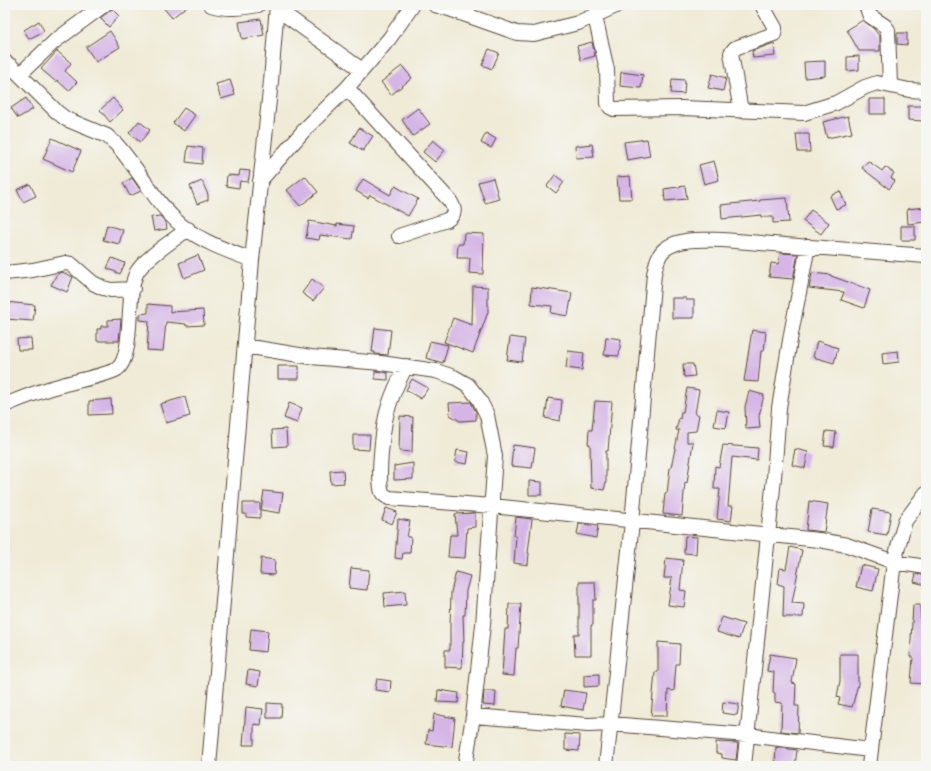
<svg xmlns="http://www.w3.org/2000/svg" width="931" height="771" font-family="'Comic Neue',sans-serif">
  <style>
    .building { fill: #d5b5e6 }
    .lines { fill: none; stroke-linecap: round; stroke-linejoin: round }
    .minor-casing { stroke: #56473a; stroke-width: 16 }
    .minor { stroke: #fff; stroke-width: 14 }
  </style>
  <rect width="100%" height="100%" fill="#f6f6f2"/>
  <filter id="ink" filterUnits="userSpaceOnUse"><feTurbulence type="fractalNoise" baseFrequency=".025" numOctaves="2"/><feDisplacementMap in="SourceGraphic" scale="8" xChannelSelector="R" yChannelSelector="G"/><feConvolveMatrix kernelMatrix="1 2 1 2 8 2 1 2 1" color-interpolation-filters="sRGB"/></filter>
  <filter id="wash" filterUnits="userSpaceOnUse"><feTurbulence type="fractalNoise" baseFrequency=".012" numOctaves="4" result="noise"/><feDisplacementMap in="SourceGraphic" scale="16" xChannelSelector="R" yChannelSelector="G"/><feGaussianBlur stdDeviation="0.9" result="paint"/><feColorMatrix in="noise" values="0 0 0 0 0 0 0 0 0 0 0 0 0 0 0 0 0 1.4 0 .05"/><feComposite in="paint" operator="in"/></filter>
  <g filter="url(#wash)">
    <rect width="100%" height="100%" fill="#f0ebd7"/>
    <g id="blocks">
      <!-- building -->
      <path class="building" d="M161,5H188L172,18Z
        M112,9L119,16L109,27L100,18Z
        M261,19L264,35L242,39L239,22Z
        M863,20L874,29L880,37V51H859L847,30Z
        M39,21L44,31L29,39L24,30Z
        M110,31L120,47L96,62L86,47Z
        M897,33H907V45L897,44Z
        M592,42L595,56L581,60L577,46Z
        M774,43L775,56L753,58L752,51Z
        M489,49L499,53L492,69L482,65Z
        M57,51L71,63L65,71L77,82L69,91L57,80L56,82L41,69Z
        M859,56V70L847,71V57Z
        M825,61V76L805,78L804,62Z
        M402,66L412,78L391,95L381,82Z
        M621,72L643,75L641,88L620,86Z
        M712,74L726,78L723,91L708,88Z
        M672,79L685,80L684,94L671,93Z
        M230,80L235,95L221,99L216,84Z
        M26,98L33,109L18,118L11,108Z
        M113,98L123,110L110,122L100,110Z
        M869,99H885V114H869Z
        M908,106H924V121L908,120Z
        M184,108L195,115L184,131L173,123Z
        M418,108L430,124L413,136L402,120Z
        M848,116L852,133L827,138L823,122Z
        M139,121L150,130L140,142L129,133Z
        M359,128L373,136L363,151L350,143Z
        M486,133L496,139L491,148L481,143Z
        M796,134H809L810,152H798Z
        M52,138L81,151L72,172L43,159Z
        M647,139L650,156L627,160L624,142Z
        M433,140L445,150L435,162L423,152Z
        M592,144L594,157L576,158L575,146Z
        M188,146L203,148L202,164L186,162Z
        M714,161L719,180L704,184L699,165Z
        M868,161L882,171L885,167L894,173L891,178L895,181L889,189L862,168Z
        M240,170L250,171L248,182L240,181L239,188L226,186L227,175L239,176Z
        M555,175L564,182L556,193L547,186Z
        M305,176L318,192L300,206L287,190Z
        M630,176L632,199H619L617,177Z
        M132,178L141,191L130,196L123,183Z
        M493,178L499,199L485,203L478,182Z
        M363,179L390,195L395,186L418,199L408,216L370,195L368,198L356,191Z
        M202,181L208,195V200L197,204L190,186Z
        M30,184L36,196L23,202L17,190Z
        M685,186L687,199L665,201L664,189Z
        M840,191L846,205L836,209L830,196Z
        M787,198L789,222L773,223V217H761V215L722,219L721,205L760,201V200Z
        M926,207V222L908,224L907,209Z
        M811,210L829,223L821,234L803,221Z
        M160,216L166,223L167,229L154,231L151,217Z
        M309,221L337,226V224L354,226L352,239L320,235L319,240L306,238Z
        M107,225L123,230L119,244L103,240Z
        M901,226H915V240H901Z
        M464,233L484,234L483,274L469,273L470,258H457L458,244H463Z
        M780,253L798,254L793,279L769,277L771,263L778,264Z
        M198,255L204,270L184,278L179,263Z
        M112,258L125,263L120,274L107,268Z
        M62,272L73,277L67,292L51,285L57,274Z
        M812,273L831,275V276L870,290L864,308L841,300L844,292L809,288Z
        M312,279L324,288L313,301L302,293Z
        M473,286L488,287V312L473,353L444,342L453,318L472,325Z
        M532,287L572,293L568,316L551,313L552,306L531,304Z
        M672,298H686V300H694V318H672Z
        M5,302L35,305L33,321L5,319Z
        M148,304L170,306V312L203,310L204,325L186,326V324L166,322L163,351L147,350L149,321L140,320V314L148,313Z
        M121,319L119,341H97V329H101V326H108V320Z
        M375,328L391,330L388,355L375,354V352H372Z
        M752,330L766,332L764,351H761L758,382L744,381Z
        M510,337L525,339L522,362L507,360Z
        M606,337L621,339L619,356L604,355Z
        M31,338L32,350H18L17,339Z
        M430,341L448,345L443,363L426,358Z
        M817,341L838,348L834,363L813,357Z
        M568,351L584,353L582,370L566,368Z
        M898,351L899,362L883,364L882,353Z
        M683,364H693L695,376L684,377Z
        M278,366H299V379H278Z
        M375,371L388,373V380L375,379Z
        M412,379L428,388L421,399L406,390Z
        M687,388L699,390L695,414L699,415L696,431L687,432V442H693L687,483L685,482L682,516L663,514L665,493H667L670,468H671L679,430H676L679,418L680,419L681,412H683Z
        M749,391L764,395L759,416L760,428L746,429L745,407Z
        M185,397L190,416L166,423L160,404Z
        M548,398L562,400L560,421L545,418Z
        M111,399L112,414L89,415V401Z
        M595,401L612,402L608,451H606V482L604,490L591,488L590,444H588L589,430H592Z
        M471,402L476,412V420L460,421L450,415L449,403Z
        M289,403L302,408L297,423L284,418Z
        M717,410L729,412L726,428L714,426Z
        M400,416L413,417L412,452L399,451Z
        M286,429L287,446L273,447L272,430Z
        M826,431L836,432L834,447L824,446Z
        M353,435H370L369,450L353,449Z
        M513,445L535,448L532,468L511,466Z
        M723,445L758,448L757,460L732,457L728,506H733L731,521L717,519L720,489H714L715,466L719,467Z
        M795,449L808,452L805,468L792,465Z
        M457,450L469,452L467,464L455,462Z
        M413,463V479L394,480V466Z
        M343,470L344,483L331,484L330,471Z
        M529,481L542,482V495H529Z
        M264,491L283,493L280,513L261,510Z
        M809,501L828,504L824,532L806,530Z
        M243,503H260V518L246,517V514H243Z
        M386,508L397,512L392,524L382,520Z
        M872,509L891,512L887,535L868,532Z
        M475,513V527L467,528L465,558L448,557L450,535H457L455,514Z
        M516,517L532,519L528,553H529L528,565L514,563L516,536H514Z
        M398,519L410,521L407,537H411L410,553H403L402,559L395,558Z
        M579,524L598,526L596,538L577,534Z
        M685,536L697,537L696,554L684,553Z
        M790,547L802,550L792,603L804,604L803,617H783L784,586L778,584L780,568L786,569Z
        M261,558L275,560L274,575L260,574Z
        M666,558L683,560L680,590L686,591L684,607L668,605L672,578H664Z
        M861,565L878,569L873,591L856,587Z
        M351,568L369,570L367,590L349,588Z
        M456,572L470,576L466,591L465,615H463L464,642H463L462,668L445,667V650H450V628L451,592Z
        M916,574L926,575V585L914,582Z
        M579,582H595L596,600H593V625H591V655H575L574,634H579Z
        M405,591L406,605L385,607L384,593Z
        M509,604H521L518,648H516L514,676L502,675L505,629H508Z
        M913,605H920L922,638H926V684L911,683L913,657H910Z
        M722,617L744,624L739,639L717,632Z
        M251,629L268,631L266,652L249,650Z
        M658,642L680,644L679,664H676L674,691L668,690L667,716H651L655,672H658Z
        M770,654L796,658L792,683L796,684L795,706H799L798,733L781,731L782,703L775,702V693L773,692L774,672L767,671Z
        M840,654H858V684L852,707L838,704L840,698L837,697L840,681Z
        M248,670L260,672L258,686L246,684Z
        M599,674V686L584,687V675Z
        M377,679L391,681L390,692L375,690Z
        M438,690L459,693L458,703L437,702Z
        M564,690L586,693L583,710L561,706Z
        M484,691H496L495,706L483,705Z
        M723,702L739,704L737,715L722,713Z
        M267,703L282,704L281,718H267Z
        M246,707L263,709L261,725L254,724V745H243Z
        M434,714L455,718L452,747L426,744L428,730L432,731Z
        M565,734L580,735L579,751L565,750Z
        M716,742L738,743L736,760L722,758V754L716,753Z
        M776,747L797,750L795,766L775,765Z"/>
    </g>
  </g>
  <g filter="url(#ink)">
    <use href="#blocks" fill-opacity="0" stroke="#56473a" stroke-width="1"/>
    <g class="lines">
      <defs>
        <path id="minor" d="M211,5C226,10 242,8 258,5
          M435,5L449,9L517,33L534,34L578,23L618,5
          M866,5L870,16L885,26L888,30L890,85
          M277,9L362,70
          M595,16L607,70L608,103L610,107L614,109L682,108L804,113L836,103L865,87L877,83L909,90L926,91
          M5,62L11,66L57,112L66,119L107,136L116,144C139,169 155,203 181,225C202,242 228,251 252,260
          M20,74L55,41L104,5
          M347,88L450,201C455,209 456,214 447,220L399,236
          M741,111L731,53L735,48L774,34L775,28L762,5
          M260,181L306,128L347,88L389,39L413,5
          M5,273L33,270L65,263L71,264L93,283L103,288L111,290L133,289
          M245,346L311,357L381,363L436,371L454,377L468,385L479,399L487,415L495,456L483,625L473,716L465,766
          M406,366C399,380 392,394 388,409C383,424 377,478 382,492C383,495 386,496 389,498L492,506L819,540L847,545L894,562L926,567
          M5,405C24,397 43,390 62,385C75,381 108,375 117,369C135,356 125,293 137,272C146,257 174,240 188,229
          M473,716L588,725L611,724L747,735L870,750
          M209,766L252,260L271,81L277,5
          M606,766L632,522L654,274C656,266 657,255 665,249C681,237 705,240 723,240L926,256
          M744,766L774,478L779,408L791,334L808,246
          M869,766L894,562L905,521L926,493"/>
      </defs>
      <!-- minor casing -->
      <use href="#minor" class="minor-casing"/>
      <!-- minor -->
      <use href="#minor" class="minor"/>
    </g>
  </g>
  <!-- margin -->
  <rect width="931" height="771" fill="none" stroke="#f6f6f2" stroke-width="20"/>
</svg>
